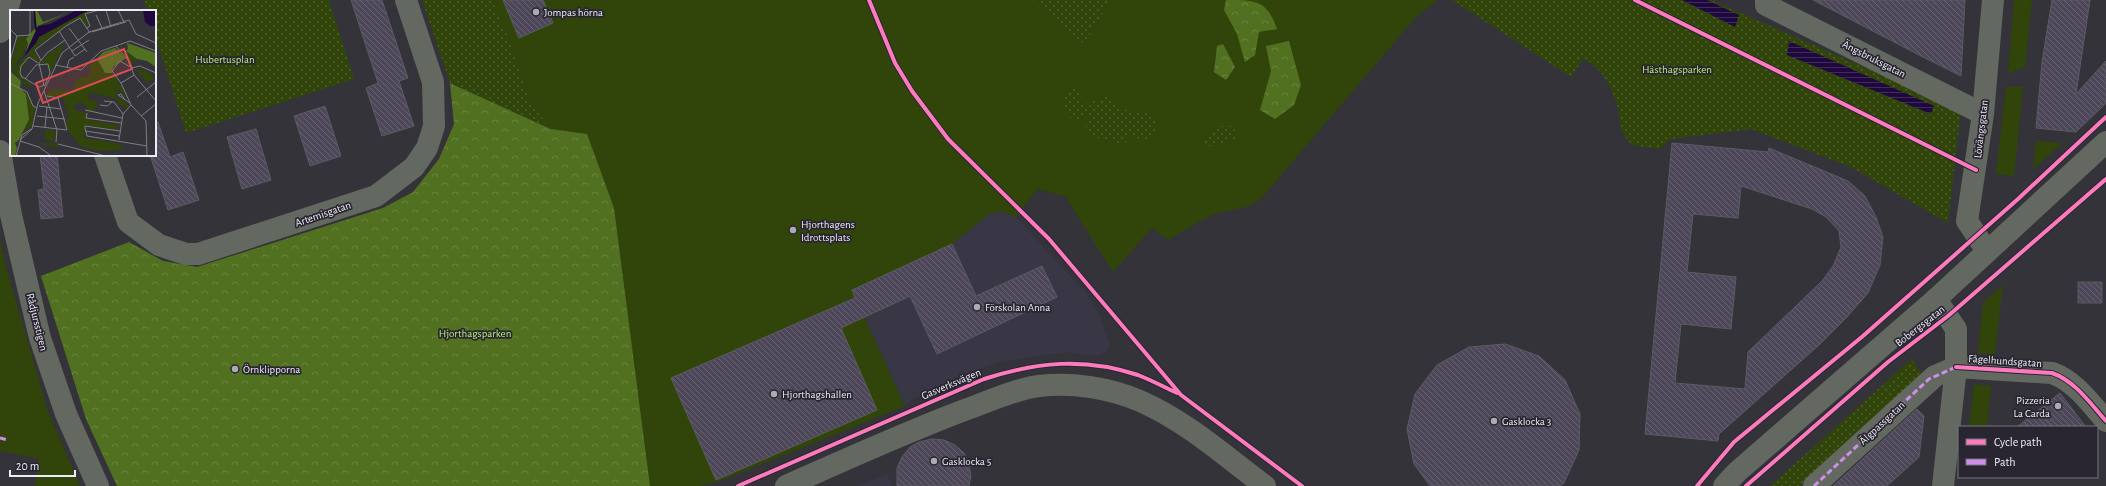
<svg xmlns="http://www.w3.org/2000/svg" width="2106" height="486" font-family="'Alegreya Sans',sans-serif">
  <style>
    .built { fill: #393646 }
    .grass { fill: #31450b }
    .forest { fill: url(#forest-crowns) }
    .park { fill: url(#park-dots) }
    .water { fill: url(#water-rules) }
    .building { fill: url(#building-back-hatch); stroke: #5b5b60; fill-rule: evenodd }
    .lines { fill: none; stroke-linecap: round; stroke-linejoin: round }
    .minor { stroke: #636860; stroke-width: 22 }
    .tertiary { stroke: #636860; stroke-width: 22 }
    .quiet { stroke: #ce8fe9; stroke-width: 3; stroke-dasharray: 6 3; stroke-linecap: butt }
    .cycleway-casing { stroke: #292632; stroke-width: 6 }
    .cycleway { stroke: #fd7abc; stroke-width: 4 }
    .poi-dot { fill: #acabb2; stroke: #292632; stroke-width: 1.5 }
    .labels { text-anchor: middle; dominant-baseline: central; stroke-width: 3.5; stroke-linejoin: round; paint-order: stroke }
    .poi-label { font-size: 11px; fill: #edebf3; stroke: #292632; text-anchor: start }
    .park-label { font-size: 11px; fill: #b9ed77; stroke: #292632 }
    .street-label { font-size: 11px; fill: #edebf3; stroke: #292632 }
    .inset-river { fill: none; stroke: #1e083e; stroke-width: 2 }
    .inset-road { fill: none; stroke: #7e7d83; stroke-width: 1 }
    .view { fill: #db4f51; fill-opacity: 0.15; stroke: #db4f51; stroke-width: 2 }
    .inset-edge { fill: none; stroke: #edebf3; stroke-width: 2 }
  </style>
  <defs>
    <pattern id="forest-crowns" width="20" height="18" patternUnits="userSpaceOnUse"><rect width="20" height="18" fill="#517120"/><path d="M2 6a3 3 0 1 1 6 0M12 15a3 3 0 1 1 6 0" fill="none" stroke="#6a8541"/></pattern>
    <pattern id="park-dots" width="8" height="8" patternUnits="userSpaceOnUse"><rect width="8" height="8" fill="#31450b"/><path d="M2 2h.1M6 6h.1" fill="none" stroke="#4f602f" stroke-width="1.8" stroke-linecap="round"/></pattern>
    <pattern id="water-rules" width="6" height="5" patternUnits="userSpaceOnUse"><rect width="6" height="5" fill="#1e083e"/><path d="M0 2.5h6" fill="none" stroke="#3f2c5a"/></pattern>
    <pattern id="building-back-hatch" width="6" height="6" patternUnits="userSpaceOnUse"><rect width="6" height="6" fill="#4d4759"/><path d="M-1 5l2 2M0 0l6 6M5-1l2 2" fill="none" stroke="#676271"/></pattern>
  </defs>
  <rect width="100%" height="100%" fill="#343339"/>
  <!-- built -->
  <path class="built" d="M1000,211L1016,217L1086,293L1100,316L1109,342V348L1106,352L1097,356L1067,352L1003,361L979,369L913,399L905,406L852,290L952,244L989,214Z
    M887,474L892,486H857Z"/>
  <!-- grass -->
  <path class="grass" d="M492,0H1032L1084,44L1111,0H1438L1416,17L1260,200L1246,207L1211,215L1168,240L1152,228L1113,272L1065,196L1037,189L1016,217L1000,211L989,214L952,244L852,290L905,406L720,481L701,486H650L614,208L587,134L551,129L530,102L511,44Z
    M2014,0H2032L2025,67L2008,73Z
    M2006,87H2023L2014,176L1996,174Z
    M2036,141L2062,143L2033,169Z
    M0,238L6,267L47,409L80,486H35L39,459L0,451Z
    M2003,285L1995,355L1978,353L1983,303Z
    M1974,384L1991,386L1987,427H1969Z"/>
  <!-- forest -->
  <path class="forest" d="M1226,0C1256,0 1267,0 1277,29L1259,32L1255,55L1245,62L1237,34L1224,10Z
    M1289,41L1301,85L1294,105L1275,119L1260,110L1271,71L1266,46Z
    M1223,44L1235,67L1226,80L1214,72L1217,46Z
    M450,83L551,129L587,134L614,208L650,486H117L86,419L41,276L129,242L163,261L197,267L383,208L413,192L439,159L454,124Z"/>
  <!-- park -->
  <path class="park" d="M144,0H329L354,79L186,133L155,35V11H147Z
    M422,0H492L511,44L530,102L551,129L450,83Z
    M1032,0H1111L1084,44Z
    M1452,0H1711L1961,110L1948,223L1851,167L1751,129L1671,139L1659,149L1632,145C1628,140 1623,135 1621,129C1619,122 1620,115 1618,108C1614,91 1600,64 1583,59L1571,77Z
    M1076,87L1084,92L1081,99L1090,106L1093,102L1107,95C1115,102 1123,110 1134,113C1140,114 1146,112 1153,115L1158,128L1154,136L1148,141L1130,136L1125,144L1102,140L1087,133L1086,126L1089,119L1084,116L1079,120L1073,121C1064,111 1061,105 1066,93Z
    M1222,126H1234L1236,139L1206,147L1203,142L1208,132Z
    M1912,359L1922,375L1800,486H1770Z"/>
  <!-- water -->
  <path class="water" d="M1682,0H1707L1739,15L1735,27Z
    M1789,41L1934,106L1931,114L1787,55Z"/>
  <!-- building -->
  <path class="building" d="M351,0H382L408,78L399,81L414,126L382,136L366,88L378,83Z
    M503,0H543L553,23L519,38Z
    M1813,0H1965L1961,76L1921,56Z
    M2052,0H2090L2076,94L2106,61V103L2076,132L2036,128L2042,62Z
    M325,106L341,156L310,166L294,116Z
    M155,122H158L170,157L183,152L199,200L168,210L150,155H155Z
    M256,129L271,180L242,189L227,137Z
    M1672,143L1768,152L1769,148L1848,181L1865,196L1876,217L1883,237L1880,265L1868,293L1847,317L1819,345L1719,434L1718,441L1645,434ZM1741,186L1812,209L1826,217L1839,231L1841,247L1833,266L1822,281L1748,352L1745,389L1675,383L1681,324L1731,329L1736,277L1687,272L1693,214L1738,218Z
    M40,155H57L63,217L41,219L38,190L44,189Z
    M952,244L976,296L1042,266L1057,297L937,354L910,296L841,328L877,410L716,480L671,378L855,298L852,290Z
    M2078,282H2102V303H2078Z
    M1505,344L1539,356L1565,380L1580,414L1579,450L1564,483L1560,486H1430L1414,464L1407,429L1415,394L1437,365L1469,347Z
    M2060,393L2086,427H2017Z
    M1917,409L1924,416L1919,457L1887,486H1833Z
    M932,439L944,440L955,445L964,453L969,464L971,476L969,486H897V468L902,457L910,447L919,442Z"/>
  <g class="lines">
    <!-- minor -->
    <path class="minor" d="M1766,0V5L1983,114
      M0,32L10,0
      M0,151L11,215L40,338L66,414L98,486
      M105,155L128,222L159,245L186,254H198L376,196L414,167L427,148L434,126L433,82L406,0
      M1987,251L1967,221L1983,114L1993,0
      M1936,299L1956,329V367L1943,486
      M786,486C847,459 908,431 970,408C992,400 1016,389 1039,386C1072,382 1110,388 1140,401C1186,421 1225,456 1265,486
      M1814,486L1935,376L1956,367L2052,373C2075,381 2090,403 2106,421"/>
    <!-- tertiary -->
    <path class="tertiary" d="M1724,486L1737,472L1936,299L2106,142"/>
    <!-- quiet -->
    <path class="quiet" d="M0,438L8,440
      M1814,486L1929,379L1956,367"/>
    <defs>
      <path id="cycleway" d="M869,0L895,63L912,91L948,139L1049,239L1181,395L1302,486
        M1635,0L1976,170
        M1956,367L2052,373C2075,381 2090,403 2106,421
        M738,486L984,379C1037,362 1084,357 1138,375C1151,380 1164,387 1177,393
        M1697,486L1734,442L1863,336L2018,199L2106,117
        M1746,486L1888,362L1948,316L2106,179"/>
    </defs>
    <!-- cycleway casing -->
    <use href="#cycleway" class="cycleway-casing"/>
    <!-- cycleway -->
    <use href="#cycleway" class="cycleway"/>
  </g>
  <!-- markers -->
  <g class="poi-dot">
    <circle cx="536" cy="12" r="4"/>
    <circle cx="793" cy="230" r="4"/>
    <circle cx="977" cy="307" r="4"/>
    <circle cx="235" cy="369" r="4"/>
    <circle cx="774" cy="394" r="4"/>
    <circle cx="2058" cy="406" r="4"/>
    <circle cx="1494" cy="421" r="4"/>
    <circle cx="934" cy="461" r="4"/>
  </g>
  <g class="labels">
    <!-- poi labels -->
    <g class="poi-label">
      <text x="544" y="12">Jompas hörna</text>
      <text x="801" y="224">Hjorthagens<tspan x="801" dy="13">Idrottsplats</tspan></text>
      <text x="985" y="307">Förskolan Anna</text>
      <text x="243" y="369">Örnklipporna</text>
      <text x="782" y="394">Hjorthagshallen</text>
      <text x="2050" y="400" text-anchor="end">Pizzeria<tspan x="2050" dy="13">La Carda</tspan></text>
      <text x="1502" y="421">Gasklocka 3</text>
      <text x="942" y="461">Gasklocka 5</text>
    </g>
    <!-- park labels -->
    <g class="park-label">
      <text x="225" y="59">Hubertusplan</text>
      <text x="1677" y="69">Hästhagsparken</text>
      <text x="475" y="333">Hjorthagsparken</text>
    </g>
    <!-- street labels -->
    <g class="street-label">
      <text transform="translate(1874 59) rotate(27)">Ängsbruksgatan</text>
      <text transform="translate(1981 129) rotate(-83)">Lövängsgatan</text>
      <text transform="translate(323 214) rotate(-19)">Artemisgatan</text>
      <text transform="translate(37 322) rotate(76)">Rådjursstigen</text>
      <text transform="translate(1920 326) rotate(-38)">Bobergsgatan</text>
      <text transform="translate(2005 361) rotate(4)">Fågelhundsgatan</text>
      <text transform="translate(951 384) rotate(-23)">Gasverksvägen</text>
      <text transform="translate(1882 423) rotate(-43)">Älgpassgatan</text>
    </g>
  </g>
  <!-- overview -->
  <g transform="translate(10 10)">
    <rect width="146" height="146" fill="#343339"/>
    <path d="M8,26L17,28L18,33L10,49L2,57L6,56L17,44L3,62L0,60V52L4,45ZM112,34L113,40L127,49L121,54L109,38ZM87,49L109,79L106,86L120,96L117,98L109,94L107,89L79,82L78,89L87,91L88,94L83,102L77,101V97L70,91L63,97L67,101L76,103L74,128L110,134L112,140L89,141L72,137L58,121L56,109L60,107L57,103L59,101L54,97L63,93L65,90L61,83L66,71L71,66L75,68L82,61L78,57ZM10,78L19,85L25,99L22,115L11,124L16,116L19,104L16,84ZM34.5 125a5.5 5.5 0 1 1 11 0a5.5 5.5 0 1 1-11 0ZM28,133H48L47,137L84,146Z" fill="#31450b"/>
    <path d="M22,0H27L33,12L57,3L28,16L16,42L18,33L16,29L26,17ZM117,33L146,43V57L137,51L127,49L116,41L118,39L117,33L112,34ZM105,38L116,48L103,57L102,63H95L87,49L93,42ZM0,61L11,71L10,78L16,84L19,109L9,130L5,133L7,138L5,146H0Z" fill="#517120"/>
    <path d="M85,0L75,4L78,14L76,16L70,7L31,33L24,40L29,50L27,52L18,44L29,27L76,1ZM56,33L46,50L41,63L38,53L30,54L38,44ZM17,44L19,46L10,61L14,71L23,74L17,77L4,62ZM129,59L140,63L144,68L138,73L126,60ZM97,63H102L109,71L107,73L111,75L118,91ZM51,79L61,83L65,90L64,93L56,96L53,87L38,86L37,81ZM68,104L73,105L77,110L109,115L106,120L74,115Z" fill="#31450b"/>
    <path d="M67,0H79L29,27L26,33L6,56L0,58L6,56L14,47L28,16L40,14ZM133,0H146V16H140L135,12Z" fill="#1e083e"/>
    <path class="inset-river" d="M24,0L26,20"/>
    <path class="inset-road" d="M96,0L101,17M108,0L114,12M86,5L92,18M119,10L126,24L146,33M59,18L77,42M77,18L80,16L75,4L89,0M0,19L7,26L0,51M49,21L65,46L75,39M82,22L116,12M7,26L20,25V0M106,36L118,50L124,65L146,91M62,41L79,30M31,50L25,40L56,16L70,8L80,23M45,55L71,60L91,41L120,31L146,41M57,58L59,50L64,47M122,58L110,51L102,61L111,73L121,95L136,111L137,146M122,58L130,56L146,63M15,69L26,55L38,54L40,63L35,75L29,77L19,71L16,69L12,67L10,63L11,56L19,47L28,53M0,73L17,82L23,96L27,98M111,73L124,65M34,76L29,53L37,43L55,30M34,81L47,120L46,132M127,87L146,72M115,90L111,84L108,85L120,93M94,91L104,92L113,104M90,95L97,96L102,92M29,96L51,99M75,100L112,108M77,103L76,108L111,113M27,106L55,109M131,106L146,94M23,116L57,120L48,88L37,86M35,118L37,97M75,121L109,126M110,121L75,116V118L77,126L137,136M10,130L22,119L28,93L52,43L79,22L119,10M109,130L113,104L121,95M10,131L29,137L40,145M48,134L96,146M6,146L12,125L21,119"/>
    <path class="view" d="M114,39L122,59L33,93L26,73Z"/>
    <rect width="146" height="146" class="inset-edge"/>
  </g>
  <!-- legend -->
  <rect x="1958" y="426" width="140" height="52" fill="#292632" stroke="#77757f"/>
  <rect x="1966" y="439" width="20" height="6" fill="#fd7abc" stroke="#77757f"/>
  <text x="1994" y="446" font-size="12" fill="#edebf3">Cycle path</text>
  <rect x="1966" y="459" width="20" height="6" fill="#ce8fe9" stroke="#77757f"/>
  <text x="1994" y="466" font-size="12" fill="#edebf3">Path</text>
  <!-- scale -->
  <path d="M10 470v6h65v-6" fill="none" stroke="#edebf3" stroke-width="2"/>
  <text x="16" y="470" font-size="12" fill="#edebf3" stroke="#292632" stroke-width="3" paint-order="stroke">20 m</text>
</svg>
